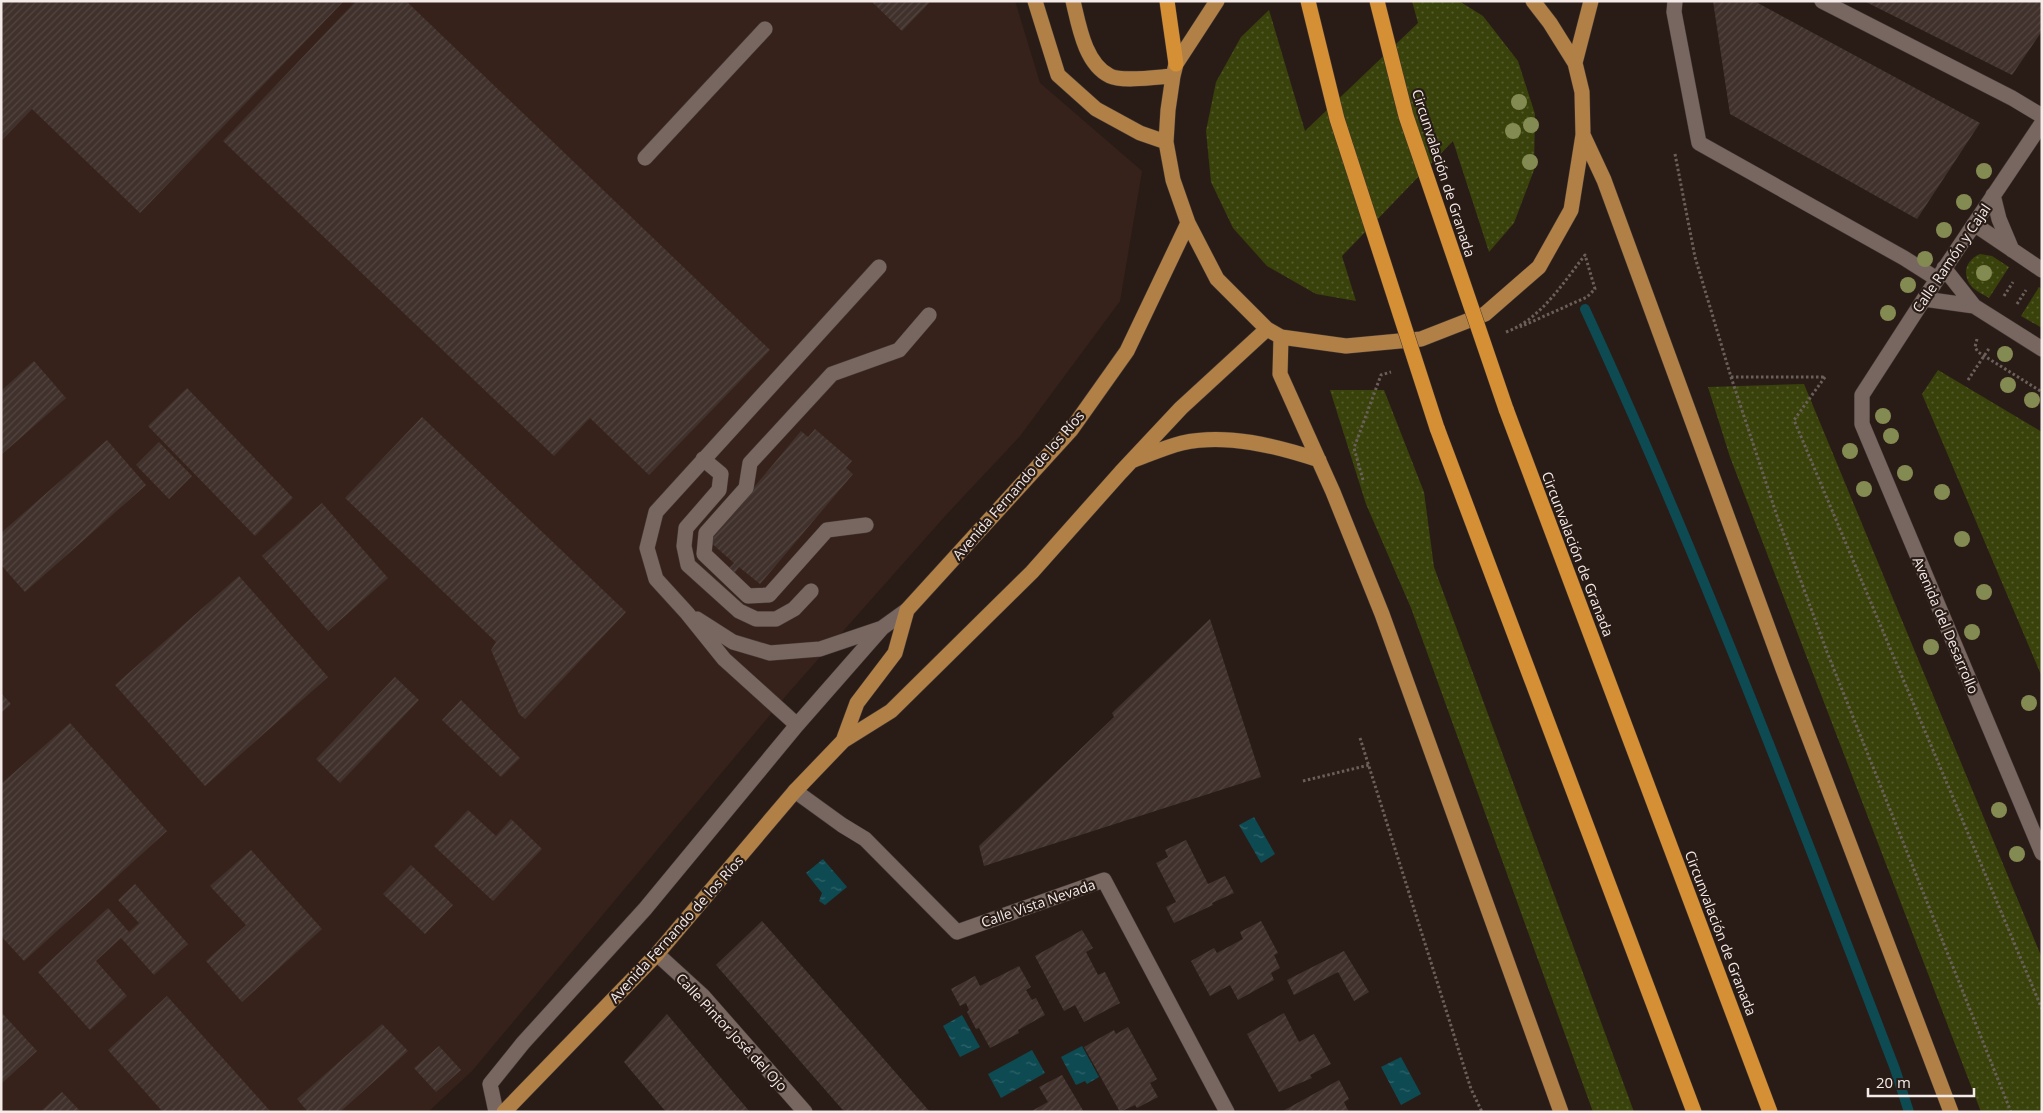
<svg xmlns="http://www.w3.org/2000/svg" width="2043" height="1113" font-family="'Open Sans',sans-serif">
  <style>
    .built { fill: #36221b }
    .green { fill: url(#green-dots) }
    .water { fill: url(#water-ripples) }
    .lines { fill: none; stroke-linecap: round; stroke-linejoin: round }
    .stream { stroke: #0e4a52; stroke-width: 10 }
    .building { fill: url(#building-hatch) }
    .minor-casing { stroke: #433835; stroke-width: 16 }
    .major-casing { stroke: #433835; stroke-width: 16 }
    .highway-casing { stroke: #433835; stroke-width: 16 }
    .path { stroke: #6b5f5a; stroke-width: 3; stroke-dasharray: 2.5 2.5; stroke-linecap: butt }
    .minor { stroke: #786761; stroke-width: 15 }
    .major { stroke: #b08047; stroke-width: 15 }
    .highway { stroke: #d59036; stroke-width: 15 }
    .highway-bridge-casing { stroke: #433835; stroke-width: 16; stroke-linecap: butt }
    .highway-bridge { stroke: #d59036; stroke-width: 15 }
    .tree { fill: #848b52 }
    .labels { text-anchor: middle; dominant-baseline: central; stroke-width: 4.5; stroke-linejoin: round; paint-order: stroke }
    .street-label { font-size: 14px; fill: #f4eae7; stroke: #291c17 }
  </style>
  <defs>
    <pattern id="green-dots" width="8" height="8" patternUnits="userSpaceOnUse" patternTransform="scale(1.25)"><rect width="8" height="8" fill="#38420a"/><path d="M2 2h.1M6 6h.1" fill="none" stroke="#555d2e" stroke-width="1.8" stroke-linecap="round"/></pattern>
    <pattern id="water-ripples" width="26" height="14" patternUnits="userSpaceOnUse" patternTransform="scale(1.25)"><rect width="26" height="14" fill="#0e4a52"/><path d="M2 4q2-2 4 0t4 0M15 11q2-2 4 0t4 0" fill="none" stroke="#32646b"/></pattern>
    <pattern id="building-hatch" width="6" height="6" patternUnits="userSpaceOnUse" patternTransform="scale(1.25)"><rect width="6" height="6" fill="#40312c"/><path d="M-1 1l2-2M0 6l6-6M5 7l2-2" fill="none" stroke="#534540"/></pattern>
  </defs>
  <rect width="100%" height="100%" fill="#291c17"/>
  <!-- built -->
  <path class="built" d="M1,1H1015L1040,83L1142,171L1120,301L1020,436L945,516L790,691L472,1071L428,1112H1Z"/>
  <!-- green -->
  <path class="green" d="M1412,1H1459L1483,16L1518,61L1535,114L1534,170L1514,223L1489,252L1453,141L1342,256L1356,301L1316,294L1267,266L1233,228L1211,182L1206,131L1216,82L1241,37L1269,10L1305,131L1418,23Z
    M1980,254L1992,256L2009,267L1989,298C1984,295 1976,291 1972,287C1961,274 1966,260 1980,254Z
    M2039,287L2042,289V328L2021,316Z
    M1938,370L2042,432V677L1922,394Z
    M1804,384L2042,958V1112H1981L1730,457L1708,387Z
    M1330,390H1384L1424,492L1434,567L1634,1112H1593L1411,608L1366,504Z"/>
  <!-- water -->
  <path class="water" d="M1254,817L1275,854L1261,863L1239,825Z
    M823,859L847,887L825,905L819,901L822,893L806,873Z
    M962,1015L980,1047L960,1057L943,1026Z
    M1082,1046L1099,1077L1087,1084L1085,1081L1076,1085L1061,1057Z
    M1032,1050L1045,1073L1001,1098L988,1074Z
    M1401,1057L1421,1094L1401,1105L1381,1067Z"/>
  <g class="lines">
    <!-- stream -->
    <path class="stream" d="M1585,309C1700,558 1797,814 1895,1069L1909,1112"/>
  </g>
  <!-- building -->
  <path class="building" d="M1,1H344L140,213L32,109L2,140L1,139Z
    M356,1H406L770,350L649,475L590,418L554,456L223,141Z
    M871,1H931L902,31Z
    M1713,1H1754L1980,123L1917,219L1730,114Z
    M1864,1H2042V31L2012,75Z
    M34,361L66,398L1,455V391Z
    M187,388L293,498L255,536L148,426Z
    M422,417L626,612L525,719L519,714L491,650L496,642L345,498Z
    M815,429L852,461L846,468L853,474L760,584L739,567L734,574L728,569L734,563L709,541L801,431L808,437Z
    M107,440L146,485L25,592L1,565V533Z
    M159,442L192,476L169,499L136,465Z
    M322,503L388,578L328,631L262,556Z
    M239,576L328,677L205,786L115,685Z
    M1210,619L1261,777L984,866L979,846L1114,717L1112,713Z
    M395,677L419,700L340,783L316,759Z
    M1,693L11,704L1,713Z
    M461,700L520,758L501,777L442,720Z
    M70,723L167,831L24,961L1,936V784Z
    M468,810L496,836L511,819L542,849L493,901L434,846Z
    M1186,840L1208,884L1225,876L1234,893L1212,903L1213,905L1174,923L1166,907L1176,902L1156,863L1168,857L1165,850Z
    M251,850L322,929L242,1002L206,961L246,925L210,886Z
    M411,865L453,905L425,934L383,894Z
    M135,884L188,944L154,975L121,938L96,961L127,996L90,1030L38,972L108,908L129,932L139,923L118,900Z
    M762,921L868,1041L930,1112H845L841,1108L716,965Z
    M1261,921L1278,953L1274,955L1280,968L1271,973L1274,980L1238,1000L1230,985L1210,996L1191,961L1214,948L1217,953L1243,939L1240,932Z
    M1082,930L1093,948L1086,952L1098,975L1105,972L1120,1003L1084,1022L1075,1005L1064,1011L1035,956Z
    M1344,951L1369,992L1354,1001L1338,972L1294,995L1287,980Z
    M1019,966L1031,987L1026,990L1032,1000L1036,998L1045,1015L1018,1030L1019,1033L990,1048L979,1028L976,1029L967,1012L969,1010L966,1003L960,1006L951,989L975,976L980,986Z
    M167,996L271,1112H163L108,1050Z
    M1,1012L37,1051L1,1084Z
    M1284,1013L1299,1042L1314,1034L1331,1064L1310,1075L1312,1078L1279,1092L1247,1034Z
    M667,1014L693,1045L750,1112H666L624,1062Z
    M382,1024L408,1051L340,1112H308L297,1099Z
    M1128,1027L1157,1079L1150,1083L1158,1097L1137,1108L1135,1105L1120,1112L1084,1047L1114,1030L1116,1034Z
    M439,1046L461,1070L436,1092L414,1068Z
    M1062,1075L1084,1112H1030L1048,1102L1039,1087Z
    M1339,1080L1349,1099L1344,1102L1349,1112H1281Z
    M62,1092L81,1112H40Z"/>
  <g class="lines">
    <defs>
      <path id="minor" d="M1675,1L1674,12L1699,143L1904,258L1937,279
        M1822,1L2012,98L2042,116
        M2042,123L1924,299L1862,395V424L2042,853
        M645,158L765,29
        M1993,195L1999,219L2012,250
        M1974,224L2042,270
        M1944,268L1974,306L2042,349
        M1924,299L1974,306
        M703,459L721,474L719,490L686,528L684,546L688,565L739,611L756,619H776L794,609L811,591
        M866,525L827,530L769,595L748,596L704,554L706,533L746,488L750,463L832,374L899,350L929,315
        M697,619L733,642L770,653L820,649L882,628L907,610
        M797,725L724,659L687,613L656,579L647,548L656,512L879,267
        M795,791L842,825L865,839L957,932L1104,880L1227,1112
        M657,954L703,996L805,1112
        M496,1112L490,1084L523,1043L645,909L797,725L882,628"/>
      <path id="major" d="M1035,1L1058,75L1096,109L1140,133L1166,142
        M1073,1C1079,26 1085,64 1110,76C1122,82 1158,77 1173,76
        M1217,1L1176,64L1173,76L1168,110L1166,142L1173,180L1188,223L1217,279L1267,329L1281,337L1346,346L1421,339L1485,314L1539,267L1571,210L1583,135L1582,92L1575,63L1550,23L1533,1
        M1575,63L1591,1
        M1583,135L1604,180L1783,669L1951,1112
        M1281,337L1280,374L1333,492L1382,614L1561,1112
        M1134,460C1150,454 1166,447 1182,443C1226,433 1277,446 1319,460
        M843,741L857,703L895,653L907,610L1071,430L1127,351L1188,223
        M504,1112L657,954L795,791L843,741L891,711L1032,572L1121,472L1181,408L1267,329"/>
      <path id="highway" d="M1167,1L1176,64
        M1506,409L1770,1112
        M1437,428L1694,1112"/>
    </defs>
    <!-- minor casing -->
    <use href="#minor" class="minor-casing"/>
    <!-- major casing -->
    <use href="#major" class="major-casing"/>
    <!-- highway casing -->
    <use href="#highway" class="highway-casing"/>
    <!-- path -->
    <path class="path" d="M1675,154L1695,257L1731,377L1777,516L1827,652L2011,1112
      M2004,296L2013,282
      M2017,304L2026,290
      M1506,332C1540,320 1563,283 1585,255L1595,289L1587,297L1520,327
      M1977,339L1975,347L1978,352L2042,392
      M1731,377H1824
      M1825,377L1794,420L2042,1009
      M1968,380L1990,347
      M1363,480L1354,448L1381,375L1391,372
      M1360,738L1471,1089L1482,1112
      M1303,781L1369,765"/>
    <!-- minor -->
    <use href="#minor" class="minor"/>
    <!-- major -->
    <use href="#major" class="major"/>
    <!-- highway -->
    <use href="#highway" class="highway"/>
    <defs>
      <path id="highway-bridge" d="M1308,1L1337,119L1437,428
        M1377,1L1406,116L1506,409"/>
    </defs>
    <!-- highway-bridge casing -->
    <use href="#highway-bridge" class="highway-bridge-casing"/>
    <!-- highway-bridge -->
    <use href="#highway-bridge" class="highway-bridge"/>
  </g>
  <!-- trees -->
  <g class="tree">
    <circle cx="1519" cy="102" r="8"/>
    <circle cx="1531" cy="125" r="8"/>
    <circle cx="1513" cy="131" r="8"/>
    <circle cx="1530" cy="162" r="8"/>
    <circle cx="1984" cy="171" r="8"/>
    <circle cx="1964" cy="202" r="8"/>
    <circle cx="1944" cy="230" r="8"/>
    <circle cx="1925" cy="259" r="8"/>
    <circle cx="1984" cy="273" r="8"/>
    <circle cx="1908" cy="285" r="8"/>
    <circle cx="1888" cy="313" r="8"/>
    <circle cx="2005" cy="354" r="8"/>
    <circle cx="2008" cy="385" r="8"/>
    <circle cx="2032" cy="400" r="8"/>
    <circle cx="1883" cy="416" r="8"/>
    <circle cx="1891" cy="436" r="8"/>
    <circle cx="1850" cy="451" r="8"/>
    <circle cx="1905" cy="473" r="8"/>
    <circle cx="1864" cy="489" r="8"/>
    <circle cx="1942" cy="492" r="8"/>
    <circle cx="1962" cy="539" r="8"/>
    <circle cx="1984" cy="592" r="8"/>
    <circle cx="1972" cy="632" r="8"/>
    <circle cx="1931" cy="647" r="8"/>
    <circle cx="2029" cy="703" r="8"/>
    <circle cx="1999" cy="810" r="8"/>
    <circle cx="2017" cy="854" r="8"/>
  </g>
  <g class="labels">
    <!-- street labels -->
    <g class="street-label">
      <text transform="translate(1444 173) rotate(72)">Circunvalación de Granada</text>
      <text transform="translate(1951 258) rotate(-56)">Calle Ramón y Cajal</text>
      <text transform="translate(1018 485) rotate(-49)">Avenida Fernando de los Ríos</text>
      <text transform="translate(1578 554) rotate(69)">Circunvalación de Granada</text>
      <text transform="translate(1946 625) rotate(67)">Avenida del Desarrollo</text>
      <text transform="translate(1038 903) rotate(-19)">Calle Vista Nevada</text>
      <text transform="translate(676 929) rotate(-48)">Avenida Fernando de los Ríos</text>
      <text transform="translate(1721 933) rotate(69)">Circunvalación de Granada</text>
      <text transform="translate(732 1032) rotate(47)">Calle Pintor José del Ojo</text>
    </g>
  </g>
  <!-- border -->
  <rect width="2043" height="1113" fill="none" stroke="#f4eae7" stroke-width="5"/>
  <!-- scale -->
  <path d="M1868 1088v8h106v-8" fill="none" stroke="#f4eae7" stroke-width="2.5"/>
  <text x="1876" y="1088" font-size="15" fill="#f4eae7" stroke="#291c17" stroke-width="4" paint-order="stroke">20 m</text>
</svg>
